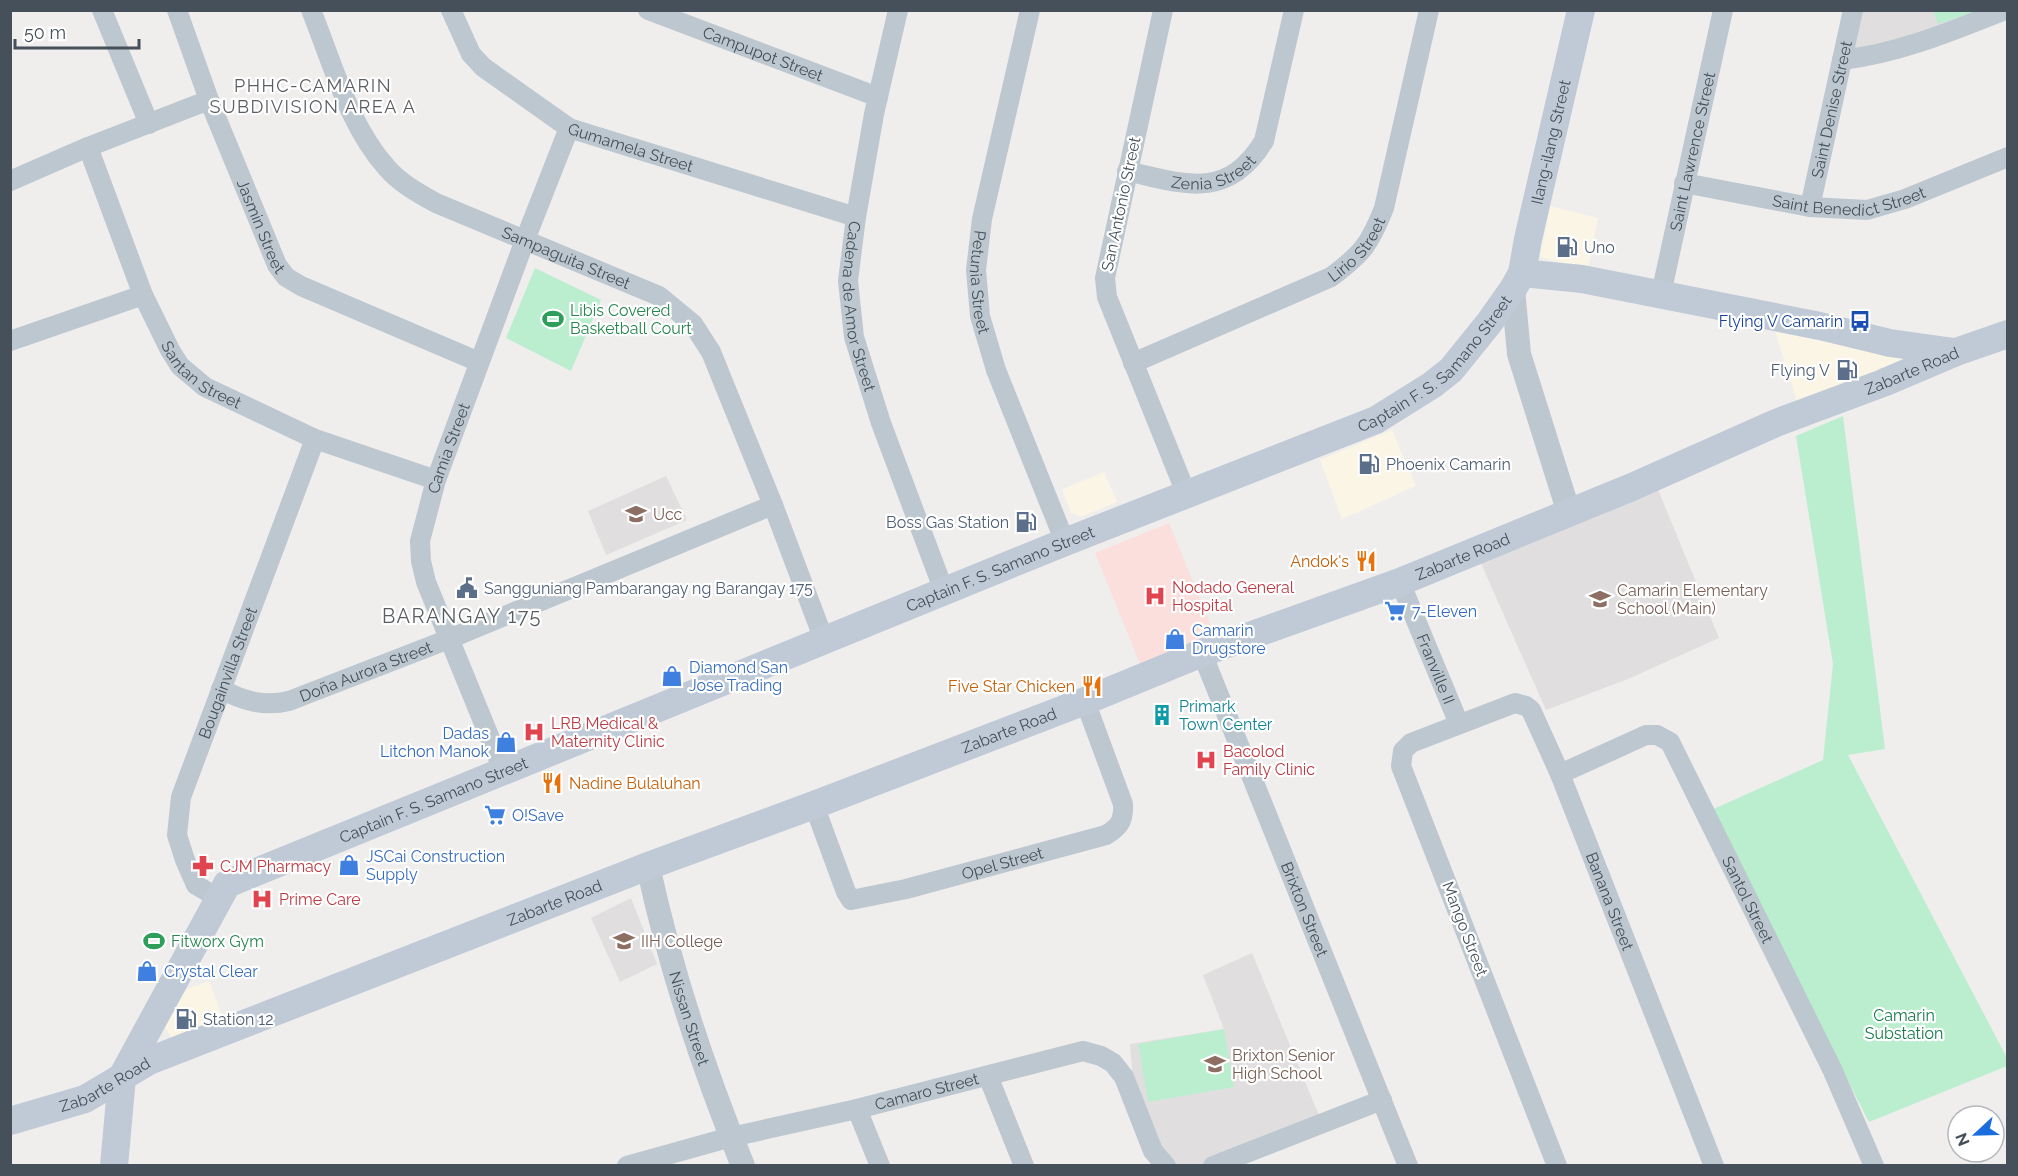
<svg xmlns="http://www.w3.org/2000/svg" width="2018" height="1176" font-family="Raleway,sans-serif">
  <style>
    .commercial { fill: #fbf5e5 }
    .education { fill: #e1dedf }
    .medical { fill: #fadfdc }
    .green { fill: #baeecf }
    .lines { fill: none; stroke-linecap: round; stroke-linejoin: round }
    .minor { stroke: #bdc7cf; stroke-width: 20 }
    .tertiary { stroke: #bdc7cf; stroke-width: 24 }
    .secondary { stroke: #bfcad6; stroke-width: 28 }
    .labels { text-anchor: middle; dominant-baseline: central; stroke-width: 4.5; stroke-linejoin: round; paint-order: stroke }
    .street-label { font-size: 16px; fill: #45505a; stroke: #fff }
    .service-label { font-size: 16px; fill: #4e5e75; stroke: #fff; text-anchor: start }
    .leisure-label { font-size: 16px; fill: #27864d; stroke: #fff; text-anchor: start }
    .transit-label { font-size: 16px; fill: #164399; stroke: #fff; text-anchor: end }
    .education-label { font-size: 16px; fill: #785e54; stroke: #fff; text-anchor: start }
    .food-label { font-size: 16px; fill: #c56008; stroke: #fff; text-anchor: end }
    .health-label { font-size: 16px; fill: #be3a42; stroke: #fff; text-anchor: start }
    .shop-label { font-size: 16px; fill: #366cbe; stroke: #fff; text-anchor: start }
    .culture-label { font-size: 16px; fill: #0d838f; stroke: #fff; text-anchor: start }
    .park-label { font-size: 16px; fill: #177b4a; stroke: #fff }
    .neighbourhood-label { font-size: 18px; letter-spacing: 1.5px; fill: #5a5d62; stroke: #fff }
    .quarter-label { font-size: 20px; letter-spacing: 1.5px; fill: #5a5d62; stroke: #fff }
  </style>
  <rect width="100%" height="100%" fill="#f0eded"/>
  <!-- commercial -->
  <path class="commercial" d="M1550,206L1598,218L1588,269L1540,257Z
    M1775,331L1914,361L1798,405Z
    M1392,430L1416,486L1342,519L1320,460Z
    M1104,472L1117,502L1081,517L1071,513L1062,489Z
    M209,981L225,1024L172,1039L165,1027L185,990Z"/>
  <!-- education -->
  <path class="education" d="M1858,11H1995L1848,55Z
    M666,476L687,520L606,555L588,511Z
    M1657,487L1719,638L1628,679L1546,710L1479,559Z
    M631,898L657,964L620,982L591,918Z
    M1252,953L1320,1118L1202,1165H1171L1163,1160L1133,1083L1130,1044L1224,1029L1203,975Z"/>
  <!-- medical -->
  <path class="medical" d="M1169,523L1216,638L1142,669L1095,553Z"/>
  <!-- green -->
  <path class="green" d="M1933,11V10L1977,11L1938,24Z
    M535,268L601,300L571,371L506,338Z
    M1843,416L1885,749L1848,755L2007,1058V1066L1869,1122L1709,811L1823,760L1833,664L1796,436Z
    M1224,1029L1234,1087L1148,1102L1138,1044Z"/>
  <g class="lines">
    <!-- minor -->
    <g class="minor">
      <path d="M102,10L149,124"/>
      <path id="s1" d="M177,10L209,100L277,265L286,277L301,286L479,362"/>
      <path id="s2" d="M311,10C332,62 349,126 387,168C400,183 418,193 436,203L659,296L693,324L711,352L773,505L824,640"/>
      <path id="s3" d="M451,10L471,54L483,67L569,128L856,217"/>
      <path id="s4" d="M648,10L878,97"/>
      <path id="s5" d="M898,10L874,114L856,217L848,281L854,337L881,423L944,591"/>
      <path id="s6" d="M1030,10L982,219L976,270L980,316L996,370L1065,542"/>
      <path d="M1163,10L1105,278L1107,297L1186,493"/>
      <path d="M1842,60C1900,53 1952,31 2005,10"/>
      <path id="s7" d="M88,147L143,295L170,350L180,366L205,387L315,439L436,480"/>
      <path id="s8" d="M1127,171C1185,185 1228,200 1264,141L1294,10"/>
      <path d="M10,181L88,147L209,100"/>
      <path id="s9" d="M1684,183L1810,207L1867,210L1905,199L2008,157"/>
      <path id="s10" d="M1810,207L1853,10"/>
      <path id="s11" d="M1661,294L1723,10"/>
      <path d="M10,341L143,295"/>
      <path id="s12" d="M1133,363L1331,277C1362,254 1370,244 1384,208L1429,10"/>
      <path id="s13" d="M1400,582L1459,724"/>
      <path id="s14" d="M1202,653L1408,1166"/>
      <path id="s15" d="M221,689C243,701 264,707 289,701L449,639L773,505"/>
      <path id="s16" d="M503,770L426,582L421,561L420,541L436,480L525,240L569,128"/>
      <path id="s17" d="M1560,774L1646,735H1657L1670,742L1832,1069L1874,1166"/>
      <path id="s18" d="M814,805L846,892L851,900L906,889L1106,835C1119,827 1124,821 1123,804L1085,701"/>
      <path id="s19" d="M218,898L196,885L185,860L177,835L181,797L315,439"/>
      <path d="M988,1076L1024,1166"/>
      <path d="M857,1109L880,1166"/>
      <path id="s20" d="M627,1166L731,1137L857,1109L1083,1051L1101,1056L1113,1063L1124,1077L1153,1151L1166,1166"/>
      <path d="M1213,1166L1382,1100"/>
      <path id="s21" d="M1557,1166L1401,766L1403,751L1411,743L1515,703L1526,706L1531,710L1560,774L1714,1166"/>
    </g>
    <!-- tertiary -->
    <g class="tertiary">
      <path d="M1513,289L1519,354L1569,513"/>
      <path id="s22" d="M648,866C670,968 703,1068 743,1166"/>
    </g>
    <!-- secondary -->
    <g class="secondary">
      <path d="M1522,273L1582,279L1820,326L1890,343L1954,352"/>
      <path id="s23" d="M10,1121L85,1099L149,1061L648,866L814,805L1085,701L1202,653L1400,582L1632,487L1776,423L1883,383L1956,352L2008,334"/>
      <path id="s24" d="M114,1166L122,1077L227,884L1065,542L1376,420L1432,385L1451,370L1489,323L1513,289L1522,273L1528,239L1581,10"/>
    </g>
  </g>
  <!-- icons -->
  <defs>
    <symbol id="fuel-bare" viewBox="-9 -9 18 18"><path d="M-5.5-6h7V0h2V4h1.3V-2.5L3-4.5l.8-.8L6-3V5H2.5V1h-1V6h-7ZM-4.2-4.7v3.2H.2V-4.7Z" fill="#5c6f8a" stroke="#fff" stroke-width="2.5" paint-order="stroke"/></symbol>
    <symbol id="stadium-bare" viewBox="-9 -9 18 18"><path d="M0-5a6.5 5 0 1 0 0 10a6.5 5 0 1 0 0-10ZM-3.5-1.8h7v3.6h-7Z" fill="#2e9e5b" stroke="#fff" stroke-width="2.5" paint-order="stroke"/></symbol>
    <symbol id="bus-bare" viewBox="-9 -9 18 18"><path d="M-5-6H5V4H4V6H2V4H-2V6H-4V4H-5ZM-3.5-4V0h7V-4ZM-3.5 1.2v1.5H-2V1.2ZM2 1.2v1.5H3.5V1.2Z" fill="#1a4fb4" stroke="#fff" stroke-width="2.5" paint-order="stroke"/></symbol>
    <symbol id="school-bare" viewBox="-9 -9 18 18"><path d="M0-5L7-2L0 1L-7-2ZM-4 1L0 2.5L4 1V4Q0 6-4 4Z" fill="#8d6e63" stroke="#fff" stroke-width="2.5" paint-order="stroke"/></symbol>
    <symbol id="restaurant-bare" viewBox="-9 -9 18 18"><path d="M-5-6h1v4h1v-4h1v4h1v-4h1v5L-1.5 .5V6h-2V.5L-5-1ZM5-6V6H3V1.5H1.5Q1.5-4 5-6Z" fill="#e8710a" stroke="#fff" stroke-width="2.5" paint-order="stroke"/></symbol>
    <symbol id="civic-bare" viewBox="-9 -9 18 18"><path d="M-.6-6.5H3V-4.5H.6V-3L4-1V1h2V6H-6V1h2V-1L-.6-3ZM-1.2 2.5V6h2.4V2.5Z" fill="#5c6f8a" stroke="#fff" stroke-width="2.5" paint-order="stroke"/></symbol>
    <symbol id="hospital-bare" viewBox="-9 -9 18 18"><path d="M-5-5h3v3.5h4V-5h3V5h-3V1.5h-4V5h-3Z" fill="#e0444e" stroke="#fff" stroke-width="2.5" paint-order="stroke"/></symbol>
    <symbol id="supermarket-bare" viewBox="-9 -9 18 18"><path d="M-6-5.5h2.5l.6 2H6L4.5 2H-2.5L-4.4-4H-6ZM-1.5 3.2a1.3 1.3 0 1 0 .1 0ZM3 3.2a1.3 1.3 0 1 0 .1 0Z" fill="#3f7fe0" stroke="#fff" stroke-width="2.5" paint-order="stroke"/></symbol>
    <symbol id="shop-bare" viewBox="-9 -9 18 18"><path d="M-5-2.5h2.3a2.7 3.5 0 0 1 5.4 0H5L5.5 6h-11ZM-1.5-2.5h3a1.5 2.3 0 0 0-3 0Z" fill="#3f7fe0" stroke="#fff" stroke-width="2.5" paint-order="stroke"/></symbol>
    <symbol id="building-bare" viewBox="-9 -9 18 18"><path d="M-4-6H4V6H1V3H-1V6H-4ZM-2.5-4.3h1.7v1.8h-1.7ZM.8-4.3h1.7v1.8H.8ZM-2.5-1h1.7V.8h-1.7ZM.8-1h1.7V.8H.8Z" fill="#0f9aa8" stroke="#fff" stroke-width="2.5" paint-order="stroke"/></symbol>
    <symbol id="pharmacy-bare" viewBox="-9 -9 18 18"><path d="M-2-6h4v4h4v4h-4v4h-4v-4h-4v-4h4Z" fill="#e0444e" stroke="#fff" stroke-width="2.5" paint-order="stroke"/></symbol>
    <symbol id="university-bare" viewBox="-9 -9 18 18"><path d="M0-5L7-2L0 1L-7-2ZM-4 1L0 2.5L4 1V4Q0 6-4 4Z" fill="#8d6e63" stroke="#fff" stroke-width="2.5" paint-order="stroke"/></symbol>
  </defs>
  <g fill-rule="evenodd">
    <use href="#fuel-bare" x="1552" y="232" width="30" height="30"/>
    <use href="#stadium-bare" x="538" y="304" width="30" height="30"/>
    <use href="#bus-bare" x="1845" y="306" width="30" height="30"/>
    <use href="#fuel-bare" x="1832" y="355" width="30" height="30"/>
    <use href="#fuel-bare" x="1354" y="449" width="30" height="30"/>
    <use href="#school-bare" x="621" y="499" width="30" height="30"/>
    <use href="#fuel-bare" x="1011" y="507" width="30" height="30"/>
    <use href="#restaurant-bare" x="1351" y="546" width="30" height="30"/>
    <use href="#civic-bare" x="452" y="573" width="30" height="30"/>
    <use href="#hospital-bare" x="1140" y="581" width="30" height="30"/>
    <use href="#school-bare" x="1585" y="584" width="30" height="30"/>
    <use href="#supermarket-bare" x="1380" y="596" width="30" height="30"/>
    <use href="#shop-bare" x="1160" y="624" width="30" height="30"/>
    <use href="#shop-bare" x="657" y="661" width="30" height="30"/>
    <use href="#restaurant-bare" x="1077" y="671" width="30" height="30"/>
    <use href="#building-bare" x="1147" y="700" width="30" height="30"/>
    <use href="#hospital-bare" x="519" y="717" width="30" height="30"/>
    <use href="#shop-bare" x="491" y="727" width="30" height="30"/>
    <use href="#hospital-bare" x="1191" y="745" width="30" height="30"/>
    <use href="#restaurant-bare" x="537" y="768" width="30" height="30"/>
    <use href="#supermarket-bare" x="480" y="800" width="30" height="30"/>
    <use href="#shop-bare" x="334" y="850" width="30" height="30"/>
    <use href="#pharmacy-bare" x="188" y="851" width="30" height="30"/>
    <use href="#hospital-bare" x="247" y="884" width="30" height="30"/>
    <use href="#stadium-bare" x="139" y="926" width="30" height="30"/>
    <use href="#university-bare" x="609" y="926" width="30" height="30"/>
    <use href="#shop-bare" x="132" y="956" width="30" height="30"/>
    <use href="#fuel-bare" x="171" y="1004" width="30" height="30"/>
    <use href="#school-bare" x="1200" y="1049" width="30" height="30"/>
  </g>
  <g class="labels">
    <!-- street labels -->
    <g class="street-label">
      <text stroke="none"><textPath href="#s4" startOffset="123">Campupot Street</textPath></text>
      <text stroke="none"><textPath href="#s10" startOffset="100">Saint Denise Street</textPath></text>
      <text stroke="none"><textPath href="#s24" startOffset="1893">Ilang-ilang Street</textPath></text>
      <text stroke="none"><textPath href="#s3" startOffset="236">Gumamela Street</textPath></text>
      <text stroke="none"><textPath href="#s11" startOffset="146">Saint Lawrence Street</textPath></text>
      <text stroke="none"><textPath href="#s8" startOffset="90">Zenia Street</textPath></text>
      <text stroke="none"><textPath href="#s9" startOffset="168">Saint Benedict Street</textPath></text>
      <text transform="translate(1121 204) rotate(-78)">San Antonio Street</text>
      <text stroke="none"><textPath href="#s1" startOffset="232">Jasmin Street</textPath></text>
      <text stroke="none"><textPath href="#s12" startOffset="254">Lirio Street</textPath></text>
      <text stroke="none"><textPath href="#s2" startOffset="378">Sampaguita Street</textPath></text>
      <text stroke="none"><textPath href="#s6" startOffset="278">Petunia Street</textPath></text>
      <text stroke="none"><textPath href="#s5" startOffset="302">Cadena de Amor Street</textPath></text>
      <text stroke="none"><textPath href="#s24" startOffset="1630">Captain F. S. Samano Street</textPath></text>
      <text stroke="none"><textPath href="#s23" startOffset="2046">Zabarte Road</textPath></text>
      <text stroke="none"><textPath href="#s7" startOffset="260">Santan Street</textPath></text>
      <text stroke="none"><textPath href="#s16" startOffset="342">Camia Street</textPath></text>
      <text stroke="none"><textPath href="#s23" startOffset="1560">Zabarte Road</textPath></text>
      <text stroke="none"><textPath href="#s24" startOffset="1144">Captain F. S. Samano Street</textPath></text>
      <text stroke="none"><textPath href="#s13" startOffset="94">Franville II</textPath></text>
      <text stroke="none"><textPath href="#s15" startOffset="153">Doña Aurora Street</textPath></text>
      <text stroke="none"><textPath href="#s19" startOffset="250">Bougainvilla Street</textPath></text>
      <text stroke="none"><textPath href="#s23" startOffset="1074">Zabarte Road</textPath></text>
      <text stroke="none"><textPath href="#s24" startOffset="532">Captain F. S. Samano Street</textPath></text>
      <text stroke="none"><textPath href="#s18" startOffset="258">Opel Street</textPath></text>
      <text stroke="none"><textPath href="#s17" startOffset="296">Santol Street</textPath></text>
      <text stroke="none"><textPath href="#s21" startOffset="792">Banana Street</textPath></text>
      <text stroke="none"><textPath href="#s23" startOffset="588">Zabarte Road</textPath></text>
      <text stroke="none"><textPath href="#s14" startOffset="276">Brixton Street</textPath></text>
      <text transform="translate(1465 929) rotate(69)">Mango Street</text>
      <text stroke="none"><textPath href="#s22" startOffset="158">Nissan Street</textPath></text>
      <text stroke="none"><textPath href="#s23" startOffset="102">Zabarte Road</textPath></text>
      <text stroke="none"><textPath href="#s20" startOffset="309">Camaro Street</textPath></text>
    </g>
    <!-- service labels -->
    <g class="service-label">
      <text x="1584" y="247">Uno</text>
      <text x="1830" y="370" text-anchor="end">Flying V</text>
      <text x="1386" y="464">Phoenix Camarin</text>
      <text x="1009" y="522" text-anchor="end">Boss Gas Station</text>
      <text x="484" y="588">Sangguniang Pambarangay ng Barangay 175</text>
      <text x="203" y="1019">Station 12</text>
    </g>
    <!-- leisure labels -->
    <g class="leisure-label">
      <text x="570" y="310">Libis Covered<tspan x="570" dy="18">Basketball Court</tspan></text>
      <text x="171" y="941">Fitworx Gym</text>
    </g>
    <!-- transit labels -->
    <g class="transit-label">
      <text x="1843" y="321">Flying V Camarin</text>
    </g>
    <!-- education labels -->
    <g class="education-label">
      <text x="653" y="514">Ucc</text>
      <text x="1617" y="590">Camarin Elementary<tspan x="1617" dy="18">School (Main)</tspan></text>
      <text x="641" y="941">IIH College</text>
      <text x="1232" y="1055">Brixton Senior<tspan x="1232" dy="18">High School</tspan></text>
    </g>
    <!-- food labels -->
    <g class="food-label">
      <text x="1349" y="561">Andok's</text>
      <text x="1075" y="686">Five Star Chicken</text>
      <text x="569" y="783" text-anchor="start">Nadine Bulaluhan</text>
    </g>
    <!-- health labels -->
    <g class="health-label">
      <text x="1172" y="587">Nodado General<tspan x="1172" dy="18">Hospital</tspan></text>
      <text x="551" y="723">LRB Medical &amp;<tspan x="551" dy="18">Maternity Clinic</tspan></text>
      <text x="1223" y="751">Bacolod<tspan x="1223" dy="18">Family Clinic</tspan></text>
      <text x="220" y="866">CJM Pharmacy</text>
      <text x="279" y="899">Prime Care</text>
    </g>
    <!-- shop labels -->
    <g class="shop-label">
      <text x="1412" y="611">7-Eleven</text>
      <text x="1192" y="630">Camarin<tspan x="1192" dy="18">Drugstore</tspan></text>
      <text x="689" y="667">Diamond San<tspan x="689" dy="18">Jose Trading</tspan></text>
      <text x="489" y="733" text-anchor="end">Dadas<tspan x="489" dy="18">Litchon Manok</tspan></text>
      <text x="512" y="815">O!Save</text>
      <text x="366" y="856">JSCai Construction<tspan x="366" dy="18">Supply</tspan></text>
      <text x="164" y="971">Crystal Clear</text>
    </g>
    <!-- culture labels -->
    <g class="culture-label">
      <text x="1179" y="706">Primark<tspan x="1179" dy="18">Town Center</tspan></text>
    </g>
    <!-- park labels -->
    <g class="park-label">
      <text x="1904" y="1015">Camarin<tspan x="1904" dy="18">Substation</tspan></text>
    </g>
    <!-- neighbourhood labels -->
    <g class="neighbourhood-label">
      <text x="313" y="85">PHHC-CAMARIN<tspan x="313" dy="21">SUBDIVISION AREA A</tspan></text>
    </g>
    <!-- quarter labels -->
    <g class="quarter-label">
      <text x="462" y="616">BARANGAY 175</text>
    </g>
  </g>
  <!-- border -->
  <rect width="2018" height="1176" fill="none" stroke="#45505a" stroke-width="24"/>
  <!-- north arrow -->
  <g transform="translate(1976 1134) rotate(248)"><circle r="28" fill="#ffffff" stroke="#b5b9bd" stroke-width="1.5"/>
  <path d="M0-4.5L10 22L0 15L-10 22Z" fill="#196dde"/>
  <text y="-9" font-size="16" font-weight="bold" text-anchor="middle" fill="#45505a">N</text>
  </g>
  <!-- scale -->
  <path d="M15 39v9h124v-9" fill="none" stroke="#45505a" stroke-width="3"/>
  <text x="24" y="39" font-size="18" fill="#45505a" stroke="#ffffff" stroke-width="4.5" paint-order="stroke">50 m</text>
</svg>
